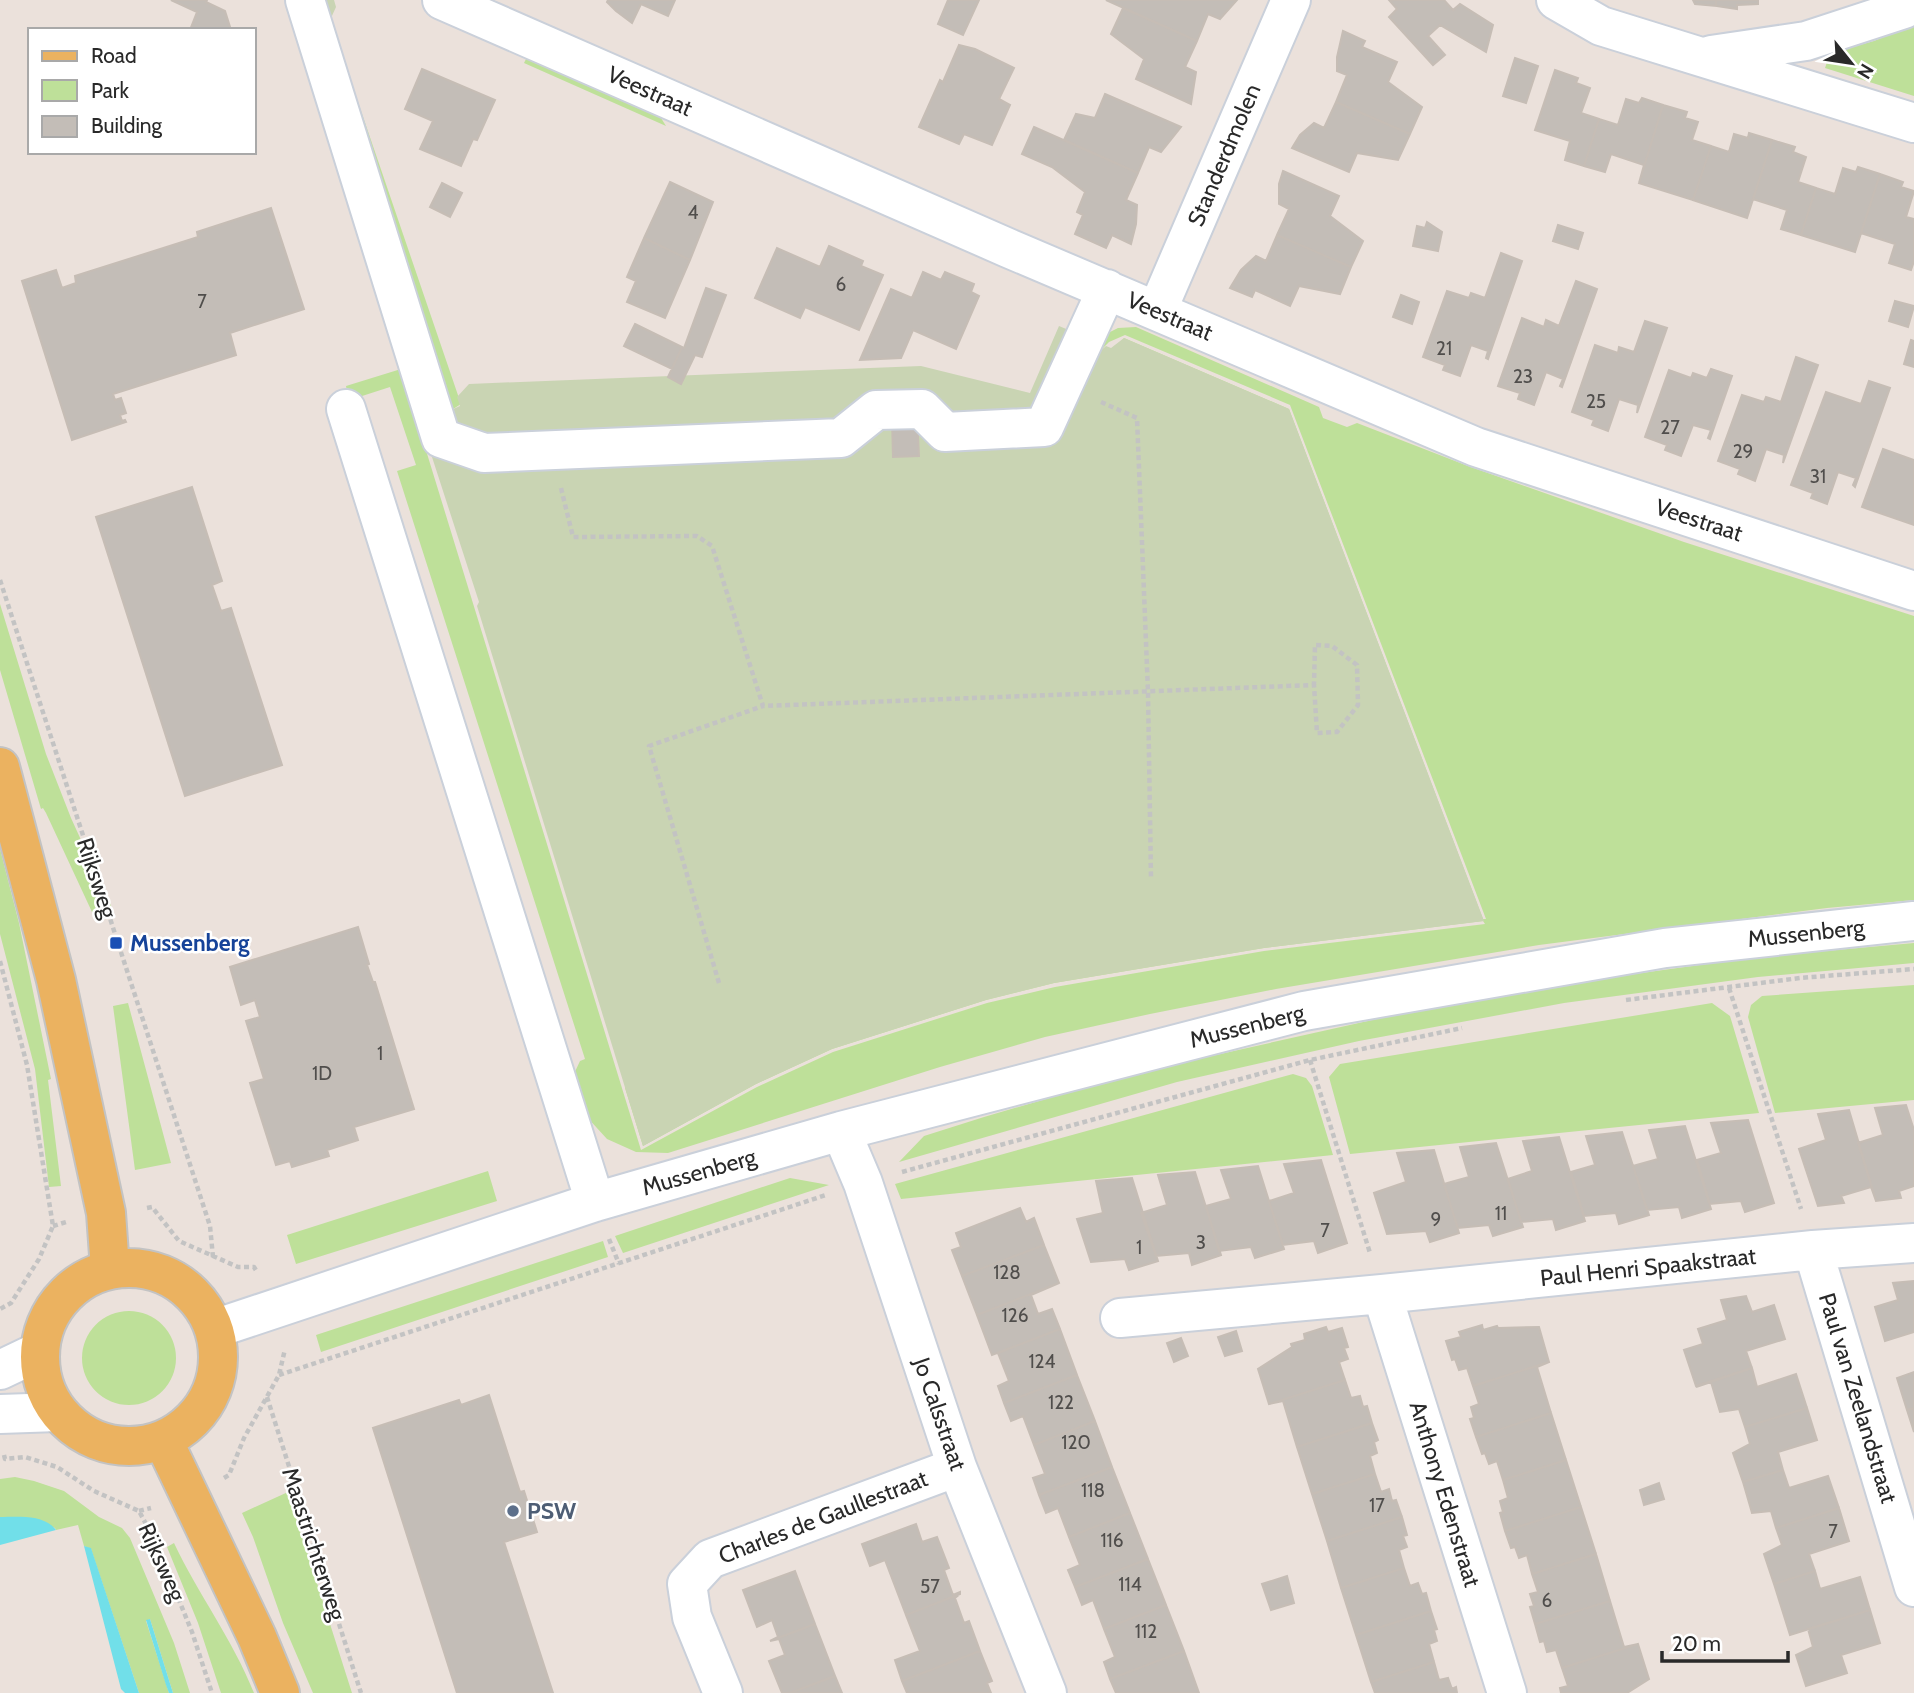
<svg xmlns="http://www.w3.org/2000/svg" width="1914" height="1693" font-family="Cabin,sans-serif">
  <style>
    .green { fill: #bee099 }
    .cemetery { fill: #c9d4b3 }
    .water { fill: #71dfe9 }
    .building { fill: #c3bdb7; stroke: #c6bdb5; stroke-width: 2 }
    .lines { fill: none; stroke-linecap: round; stroke-linejoin: round }
    .minor-casing { stroke: #cad0da; stroke-width: 42 }
    .major-casing { stroke: #c3c3c3; stroke-width: 42 }
    .path { stroke: #c3c3c3; stroke-width: 4.5; stroke-dasharray: 5 3.5; stroke-linecap: butt }
    .minor { stroke: #fff; stroke-width: 38 }
    .major { stroke: #ebb260; stroke-width: 38 }
    .transit-dot { fill: #1a4fb4; stroke: #fff; stroke-width: 2.5 }
    .service-dot { fill: #5c6f8a; stroke: #fff; stroke-width: 2.5 }
    .labels { text-anchor: middle; dominant-baseline: central; stroke-width: 5; stroke-linejoin: round; paint-order: stroke }
    .number-label { font-size: 19px; fill: #504e4c }
    .street-label { font-size: 23px; fill: #292929; stroke: #fff }
    .transit-label { font-size: 23px; font-weight: bold; fill: #164399; stroke: #fff; text-anchor: start }
    .service-label { font-size: 23px; font-weight: bold; fill: #4e5e75; stroke: #fff; text-anchor: start }
  </style>
  <rect width="100%" height="100%" fill="#ebe1db"/>
  <!-- green -->
  <path class="green" d="M330,20L461,404L450,411Z
    M1914,24V96L1825,68L1830,53L1874,41Z
    M528,55L662,115L661,118L666,126L524,63Z
    M1136,327L1319,407L1323,418L1347,427L1357,423L1468,466L1684,542L1914,616V900L1827,908L1539,945L1276,989L1150,1014L1045,1037L940,1067L668,1153L636,1152L607,1139L586,1116L572,1078L580,1061L585,1059L397,471L416,465L390,387L359,397L347,391L346,386L401,369L641,1150L757,1087L833,1052L987,1003L1055,987L1264,951L1485,924L1483,921L1264,948L1054,983L986,1000L832,1049L756,1084L643,1146L625,1088L629,955L1124,338L1289,409L1483,919H1486L1290,405L1125,335L1109,342L1099,352L1106,334L1118,328Z
    M0,604L46,754L71,818L112,908L92,912L46,813L43,808L41,809L0,670Z
    M0,849L19,923L51,1079L48,1080L61,1186L49,1187L35,1069L0,934Z
    M1914,943V963L1758,977L1564,1003L1359,1041L1177,1082L899,1162L924,1136L984,1117L1135,1073L1435,1006L1591,980L1757,957Z
    M1914,985V1100L1775,1113L1748,1017L1751,1005L1762,996Z
    M128,1003L171,1163L135,1170L113,1006Z
    M1712,1003L1730,1016L1759,1113L1350,1154L1329,1077L1340,1064Z
    M1293,1074L1306,1078L1312,1086L1333,1155L901,1199L895,1184Z
    M488,1171L497,1201L296,1264L287,1235Z
    M790,1178L829,1185L623,1253L615,1236Z
    M603,1241L608,1257L321,1352L316,1335Z
    M82 1358a47 47 0 1 1 94 0a47 47 0 1 1-94 0Z
    M15,1477L34,1481L64,1491L99,1517L122,1528L130,1538L174,1643L190,1693H173L150,1619L146,1621L169,1693H139L91,1549L84,1546L78,1525L56,1530L55,1528L30,1518L0,1517V1479Z
    M288,1492L352,1693H313L283,1623L253,1537L242,1513Z
    M174,1543C198,1594 233,1640 254,1693H221L198,1623L167,1547Z"/>
  <!-- cemetery -->
  <path class="cemetery" d="M296,0H334L336,7L331,18L451,410L460,406L457,397L469,384L921,366L1030,393L1059,326L1071,331L1099,352L1106,346L1111,348L1124,338L1289,409L1484,921L1264,948L1054,983L986,1000L832,1049L756,1084L643,1146L477,606L479,602L420,420Z"/>
  <!-- water -->
  <path class="water" d="M0,1517C18,1517 44,1514 56,1530L0,1545Z
    M84,1546L91,1548L139,1693H125L121,1689Z
    M150,1619L173,1693H169L166,1685L146,1620Z"/>
  <!-- building -->
  <path class="building" d="M171,0H207L206,2L225,11L231,30H190L197,12Z
    M608,0H675L668,16L641,4L632,23L616,11L607,2Z
    M948,0H979L963,35L938,24Z
    M1106,0H1237L1220,19L1208,14L1197,41Z
    M1389,0H1444L1453,10L1460,4L1493,25L1486,52L1440,25L1428,36L1445,55L1433,65L1389,17L1397,9Z
    M1693,0H1716V6L1695,4Z
    M1716,0H1758V4L1737,5V9L1716,6Z
    M1123,8L1197,41L1185,67L1196,72L1191,104L1136,79L1144,59L1111,34Z
    M1343,31L1365,41L1362,47L1397,62L1388,82L1422,107L1410,134L1336,102L1347,75L1337,71V57Z
    M959,45L975,49L1014,68L999,99L1010,105L992,145L964,134L959,144L919,127L940,80L943,82Z
    M1515,58L1538,66L1526,103L1503,96Z
    M422,69L495,100L477,140L473,139L461,166L420,149L433,121L405,109Z
    M1555,70L1578,78L1576,83L1590,88L1581,113L1599,119L1584,166L1565,160L1570,141L1535,130Z
    M1105,94L1181,127L1161,152L1149,147L1138,173L1064,140L1076,114L1095,118Z
    M1642,98L1663,105L1639,183L1644,165L1611,154L1605,172L1584,166L1599,119L1618,125L1626,99L1639,103Z
    M1336,102L1410,134L1398,160L1357,153L1349,172L1292,148L1300,135L1314,123L1324,128Z
    M1663,105L1687,112L1685,118L1698,122L1692,140L1711,146L1693,200L1639,183Z
    M1034,127L1138,173L1126,200L1137,205L1136,224L1131,244L1112,235L1106,248L1075,234L1083,215L1077,212L1085,192L1052,167L1022,154Z
    M1749,133L1772,140L1747,218L1693,200L1711,146L1729,152L1734,134L1748,138Z
    M1772,140L1795,147L1793,152L1806,157L1798,182L1816,188L1801,235L1781,229L1787,210L1753,199Z
    M1858,167L1880,174L1855,252L1801,235L1816,188L1835,194L1843,168L1856,172Z
    M1283,171L1339,196L1330,216L1363,241L1351,267L1277,235L1289,209L1279,204V184Z
    M1880,174L1903,182L1901,187L1914,191L1906,217L1914,219V261L1911,270L1889,263L1895,244L1861,233Z
    M670,182L713,202L690,260L644,238Z
    M442,183L462,193L450,217L430,207Z
    M271,208L304,309L230,333L236,355L113,394L115,400L121,398L126,413L120,415L122,421L125,420L126,422L72,440L22,281L56,270L62,288L76,283L75,276L198,237L197,232Z
    M1427,222L1442,232L1438,251L1413,246L1417,226L1425,228Z
    M1558,225L1583,233L1578,249L1553,241Z
    M1277,235L1351,267L1340,294L1299,286L1290,306L1255,290L1252,297L1230,288L1241,270L1256,256L1266,261Z
    M644,238L690,260L665,318L627,302L636,281L627,277Z
    M829,246L863,261L861,266L883,275L859,330L805,307L800,318L755,298L777,248L820,267Z
    M1501,253L1522,261L1488,359L1486,358L1488,351L1471,345L1460,376L1443,370L1445,365L1423,357L1447,291L1469,298L1471,293L1485,298Z
    M923,272L941,280L945,272L974,284L971,292L979,296L956,349L913,330L901,358L860,360L891,289L912,298Z
    M1576,281L1597,289L1562,387L1560,386L1563,379L1546,372L1534,405L1518,399L1520,393L1498,386L1522,318L1544,327L1546,320L1559,326Z
    M706,288L726,295L702,357L695,355L681,384L668,377L682,347L684,348Z
    M1401,295L1419,302L1412,324L1393,317Z
    M1895,301L1914,306L1908,327L1889,321Z
    M1645,321L1667,328L1637,413L1638,405L1619,399L1608,431L1592,425L1594,420L1572,412L1595,345L1618,353L1619,347L1634,352Z
    M635,324L682,347L672,369L624,346Z
    M1911,340L1914,341V367L1904,364Z
    M1796,357L1818,365L1783,463L1784,455L1766,449L1755,481L1738,474L1740,469L1718,461L1742,395L1764,402L1766,397L1781,402Z
    M1711,369L1732,376L1710,439L1708,438L1711,430L1693,425L1681,456L1665,450L1667,445L1645,437L1669,370L1691,378L1693,373L1707,378Z
    M1869,381L1890,388L1855,487L1853,485L1856,478L1838,472L1827,504L1811,498L1813,493L1791,485L1826,392L1861,404Z
    M917,418L919,456L893,457L892,419Z
    M1883,449L1914,460V525L1862,507Z
    M192,487L222,581L212,585L221,611L231,608L282,765L185,796L96,517Z
    M358,927L369,964L367,965L373,982H375L414,1109L354,1127L358,1140L327,1150L329,1156L292,1167L290,1161L276,1165L250,1083L264,1079L246,1021L260,1017L255,1000L241,1005L230,967Z
    M1906,1105L1914,1130V1186L1899,1191L1901,1198L1876,1201L1858,1143L1883,1135L1875,1108Z
    M1849,1110L1876,1201L1871,1187L1841,1196L1844,1203L1818,1206L1799,1149L1826,1140L1818,1114Z
    M1748,1120L1774,1203L1745,1212L1741,1201L1710,1204L1697,1160L1721,1153L1711,1123Z
    M1685,1126L1711,1209L1682,1218L1679,1207L1647,1210L1633,1166L1658,1159L1649,1130Z
    M1622,1132L1649,1215L1619,1224L1616,1213L1584,1216L1571,1172L1595,1165L1586,1136Z
    M1559,1137L1585,1221L1556,1230L1553,1219L1521,1222L1508,1179L1532,1171L1523,1141Z
    M1496,1143L1523,1227L1493,1236L1489,1225L1458,1228L1444,1184L1469,1177L1460,1147Z
    M1434,1150L1459,1233L1430,1242L1426,1231L1387,1234L1374,1193L1406,1182L1397,1153Z
    M1321,1160L1347,1243L1318,1253L1314,1241L1283,1245L1269,1201L1294,1193L1284,1164Z
    M1258,1166L1284,1249L1255,1258L1251,1247L1219,1251L1206,1206L1231,1199L1221,1170Z
    M1195,1172L1221,1255L1192,1265L1189,1253L1156,1256L1141,1213L1167,1205L1158,1175Z
    M1132,1178L1158,1261L1129,1270L1125,1259L1091,1262L1077,1219L1103,1213L1096,1181Z
    M1020,1208L1026,1222L1034,1218L1044,1245L962,1276L952,1250L961,1247L956,1233Z
    M1044,1245L1059,1283L977,1315L962,1276Z
    M1914,1281V1332L1885,1341L1875,1307L1898,1300L1893,1283Z
    M1059,1283L1031,1295L1038,1314L1052,1309L1060,1329L992,1355L977,1315Z
    M1746,1296L1752,1312L1774,1305L1785,1339L1746,1351L1752,1368L1696,1386L1684,1350L1703,1344L1698,1329L1727,1320L1721,1300Z
    M1482,1325L1483,1330L1497,1326L1498,1328L1539,1327L1549,1362L1473,1386L1467,1368L1459,1370L1455,1359L1452,1360L1446,1341L1461,1337L1459,1332Z
    M1326,1327L1328,1332L1342,1328L1348,1347L1344,1348L1348,1359L1339,1362L1345,1380L1269,1404L1258,1369L1292,1347L1291,1344L1305,1340L1304,1334Z
    M1060,1329L1077,1375L1004,1403L998,1386L1009,1381L998,1353Z
    M1236,1331L1242,1351L1225,1356L1218,1337Z
    M1181,1338L1188,1356L1174,1362L1167,1343Z
    M1549,1362L1537,1367L1551,1413L1476,1437L1470,1419L1474,1418L1471,1407L1479,1404L1473,1386Z
    M1752,1368L1757,1387L1796,1374L1807,1408L1745,1427L1739,1409L1720,1412L1711,1382L1696,1387Z
    M1914,1372V1408L1907,1410L1897,1378Z
    M1077,1375L1095,1421L1034,1445L1023,1416L1011,1421L1004,1403Z
    M1345,1380L1351,1398L1360,1396L1363,1407L1367,1406L1372,1423L1297,1447L1283,1401L1269,1404Z
    M489,1395L520,1492L524,1491L537,1532L504,1542L553,1693H457L373,1428L459,1400L461,1405Z
    M1807,1408L1817,1440L1778,1452L1783,1470L1743,1482L1733,1453L1750,1444L1745,1427Z
    M1914,1408V1432L1907,1410Z
    M1551,1413L1566,1460L1503,1480L1497,1461L1489,1464L1485,1453L1482,1454L1476,1437Z
    M1095,1421L1112,1467L1039,1495L1033,1478L1045,1474L1034,1445Z
    M1372,1423L1378,1440L1374,1442L1377,1453L1370,1456L1375,1474L1312,1494L1297,1447Z
    M1566,1460L1581,1507L1505,1531L1500,1513L1503,1512L1500,1501L1508,1498L1503,1480Z
    M1112,1467L1130,1513L1069,1537L1058,1508L1046,1513L1039,1495Z
    M1783,1470L1789,1488L1828,1476L1839,1508L1776,1528L1771,1511L1752,1513L1743,1482Z
    M1375,1474L1381,1492L1389,1489L1392,1501L1396,1500L1402,1517L1327,1541L1312,1494Z
    M1659,1483L1664,1499L1644,1505L1640,1490Z
    M1581,1507L1596,1554L1532,1574L1527,1555L1519,1558L1515,1547L1511,1548L1505,1531Z
    M1839,1508L1849,1541L1809,1554L1815,1571L1774,1584L1764,1554L1782,1545L1776,1528Z
    M1130,1513L1148,1559L1075,1587L1068,1570L1080,1565L1069,1537Z
    M1402,1517L1407,1535L1403,1536L1407,1547L1399,1550L1404,1568L1341,1588L1327,1541Z
    M916,1524L922,1542L937,1537L949,1568L944,1570L953,1595L960,1592V1594L906,1615L885,1560L870,1566L862,1544Z
    M1596,1554L1610,1601L1535,1624L1530,1607L1534,1606L1530,1594L1538,1592L1532,1574Z
    M1148,1559L1166,1605L1104,1629L1093,1600L1082,1605L1075,1587Z
    M1404,1568L1410,1586L1418,1583L1422,1594L1426,1593L1431,1611L1356,1635L1341,1588Z
    M795,1571L815,1624L770,1641L778,1637L772,1620L757,1627L743,1590Z
    M1815,1571L1820,1589L1860,1577L1870,1610L1790,1635L1774,1584Z
    M1287,1576L1294,1603L1271,1610L1262,1584Z
    M960,1594L955,1598L964,1623L969,1621L980,1651L902,1681L895,1660L920,1651L906,1615Z
    M1610,1601L1624,1647L1638,1644L1562,1668L1556,1650L1547,1652L1544,1641L1540,1642L1535,1624Z
    M1166,1605L1184,1651L1110,1679L1104,1662L1115,1657L1104,1629Z
    M1870,1610L1880,1643L1841,1655L1847,1673L1806,1686L1796,1655L1813,1647L1808,1629Z
    M1431,1611L1437,1629L1434,1630L1437,1641L1429,1644L1434,1662L1371,1682L1356,1635Z
    M815,1624L835,1676L790,1693H782L769,1661L785,1655L779,1639L770,1641Z
    M1638,1644L1649,1679L1627,1693H1561L1560,1688L1568,1686L1562,1668Z
    M980,1651L992,1681L987,1683L991,1693H907L902,1681Z
    M1184,1651L1199,1693H1116L1110,1679Z
    M1434,1662L1439,1680L1448,1678L1452,1689L1456,1687L1457,1693H1375L1371,1682Z
    M835,1676L842,1693H790Z"/>
  <g class="lines">
    <defs>
      <path id="minor" d="M305,0L441,438L484,453L841,438L876,410L922,409L945,432L1044,427L1107,289
        M442,0L1008,248L1476,447L1914,591
        M1556,0L1601,26L1914,123
        M1711,55L1806,41L1904,9L1914,3
        M1157,311L1291,0
        M346,409L595,1202
        M841,1131L863,1183L957,1467L1047,1693
        M1813,1250L1914,1587
        M1382,1294L1507,1693
        M1120,1318L1382,1294L1813,1250L1914,1243
        M214,1329L595,1202L841,1131L1304,1011L1665,948L1914,921
        M0,1370L40,1351
        M0,1414L58,1412
        M723,1693L692,1617L687,1584L710,1559L957,1467"/>
      <path id="major" d="M0,767L56,980L106,1213L110,1269
        M40 1357a89 89 0 1 1 178 0a89 89 0 1 1-178 0Z
        M163,1440L257,1637L280,1693"/>
    </defs>
    <!-- minor casing -->
    <use href="#minor" class="minor-casing"/>
    <!-- major casing -->
    <use href="#major" class="major-casing"/>
    <!-- path -->
    <path class="path" d="M1101,402L1137,418L1148,692L1151,878
      M561,488L573,537L697,536L712,546L763,706L1314,685L1317,733L1337,732L1358,705L1357,665L1332,646L1315,645L1314,685
      M0,580L210,1226L213,1257
      M0,961L27,1065L53,1226L39,1259L11,1303L0,1309
      M719,983L649,746L763,706
      M1729,988L1801,1209
      M1626,1000L1800,978L1914,969
      M1310,1060L1370,1253
      M902,1172L1310,1060L1462,1028
      M147,1208L152,1207L179,1241L238,1267H254L257,1272
      M53,1226L66,1222
      M609,1239L619,1264
      M279,1375L826,1195
      M267,1397L361,1693
      M4,1455L5,1459L25,1457L57,1467L94,1491L139,1511L154,1539L192,1632L212,1693
      M224,1478L229,1475L244,1438L279,1375L285,1349
      M139,1511L151,1508"/>
    <!-- minor -->
    <use href="#minor" class="minor"/>
    <!-- major -->
    <use href="#major" class="major"/>
  </g>
  <!-- markers -->
  <rect class="transit-dot" x="109" y="936" width="14" height="14" rx="3.5"/>
  <circle class="service-dot" cx="513" cy="1511" r="7"/>
  <g class="labels">
    <!-- number labels -->
    <g class="number-label">
      <text x="693" y="212">4</text>
      <text x="841" y="284">6</text>
      <text x="202" y="301">7</text>
      <text x="1444" y="348">21</text>
      <text x="1523" y="376">23</text>
      <text x="1596" y="401">25</text>
      <text x="1670" y="427">27</text>
      <text x="1743" y="451">29</text>
      <text x="1818" y="476">31</text>
      <text x="380" y="1053">1</text>
      <text x="322" y="1073">1D</text>
      <text x="1501" y="1213">11</text>
      <text x="1436" y="1219">9</text>
      <text x="1325" y="1230">7</text>
      <text x="1201" y="1242">3</text>
      <text x="1139" y="1247">1</text>
      <text x="1007" y="1272">128</text>
      <text x="1015" y="1315">126</text>
      <text x="1042" y="1361">124</text>
      <text x="1061" y="1402">122</text>
      <text x="1076" y="1442">120</text>
      <text x="1093" y="1490">118</text>
      <text x="1377" y="1505">17</text>
      <text x="1833" y="1531">7</text>
      <text x="1112" y="1540">116</text>
      <text x="1130" y="1584">114</text>
      <text x="930" y="1586">57</text>
      <text x="1547" y="1600">6</text>
      <text x="1146" y="1631">112</text>
    </g>
    <!-- street labels -->
    <g class="street-label">
      <text transform="translate(650 91) rotate(24)">Veestraat</text>
      <text transform="translate(1224 155) rotate(-67)">Standerdmolen</text>
      <text transform="translate(1170 316) rotate(23)">Veestraat</text>
      <text transform="translate(1699 520) rotate(18)">Veestraat</text>
      <text transform="translate(97 878) rotate(72)">Rijksweg</text>
      <text transform="translate(1806 933) rotate(-6)">Mussenberg</text>
      <text transform="translate(1247 1026) rotate(-14)">Mussenberg</text>
      <text transform="translate(699 1172) rotate(-16)">Mussenberg</text>
      <text transform="translate(1648 1267) rotate(-6)">Paul Henri Spaakstraat</text>
      <text transform="translate(1858 1398) rotate(73)">Paul van Zeelandstraat</text>
      <text transform="translate(940 1414) rotate(71)">Jo Calsstraat</text>
      <text transform="translate(1445 1494) rotate(73)">Anthony Edenstraat</text>
      <text transform="translate(823 1517) rotate(-21)">Charles de Gaullestraat</text>
      <text transform="translate(314 1544) rotate(72)">Maastrichterweg</text>
      <text transform="translate(162 1562) rotate(66)">Rijksweg</text>
    </g>
    <!-- transit labels -->
    <g class="transit-label">
      <text x="130" y="943">Mussenberg</text>
    </g>
    <!-- service labels -->
    <g class="service-label">
      <text x="527" y="1511">PSW</text>
    </g>
  </g>
  <!-- legend -->
  <rect x="28" y="28" width="228" height="126" fill="#ffffff" stroke="#a9a9a9" stroke-width="2"/>
  <rect x="42" y="51" width="35" height="10" fill="#ebb260" stroke="#a9a9a9" stroke-width="2"/>
  <text x="91" y="63" font-size="21" fill="#292929">Road</text>
  <rect x="42" y="80" width="35" height="21" fill="#bee099" stroke="#a9a9a9" stroke-width="2"/>
  <text x="91" y="98" font-size="21" fill="#292929">Park</text>
  <rect x="42" y="116" width="35" height="21" fill="#c3bdb7" stroke="#a9a9a9" stroke-width="2"/>
  <text x="91" y="133" font-size="21" fill="#292929">Building</text>
  <!-- north arrow -->
  <g transform="translate(1851 63) rotate(120)" stroke="#ffffff" stroke-width="5" paint-order="stroke">
  <path d="M0-5L12 26L0 18L-12 26Z" fill="#292929"/>
  <text y="-10" font-size="19" font-weight="bold" text-anchor="middle" fill="#292929">N</text>
  </g>
  <!-- scale -->
  <path d="M1662 1651v10h126v-10" fill="none" stroke="#292929" stroke-width="3.5"/>
  <text x="1672" y="1651" font-size="21" fill="#292929" stroke="#ffffff" stroke-width="5" paint-order="stroke">20 m</text>
</svg>
